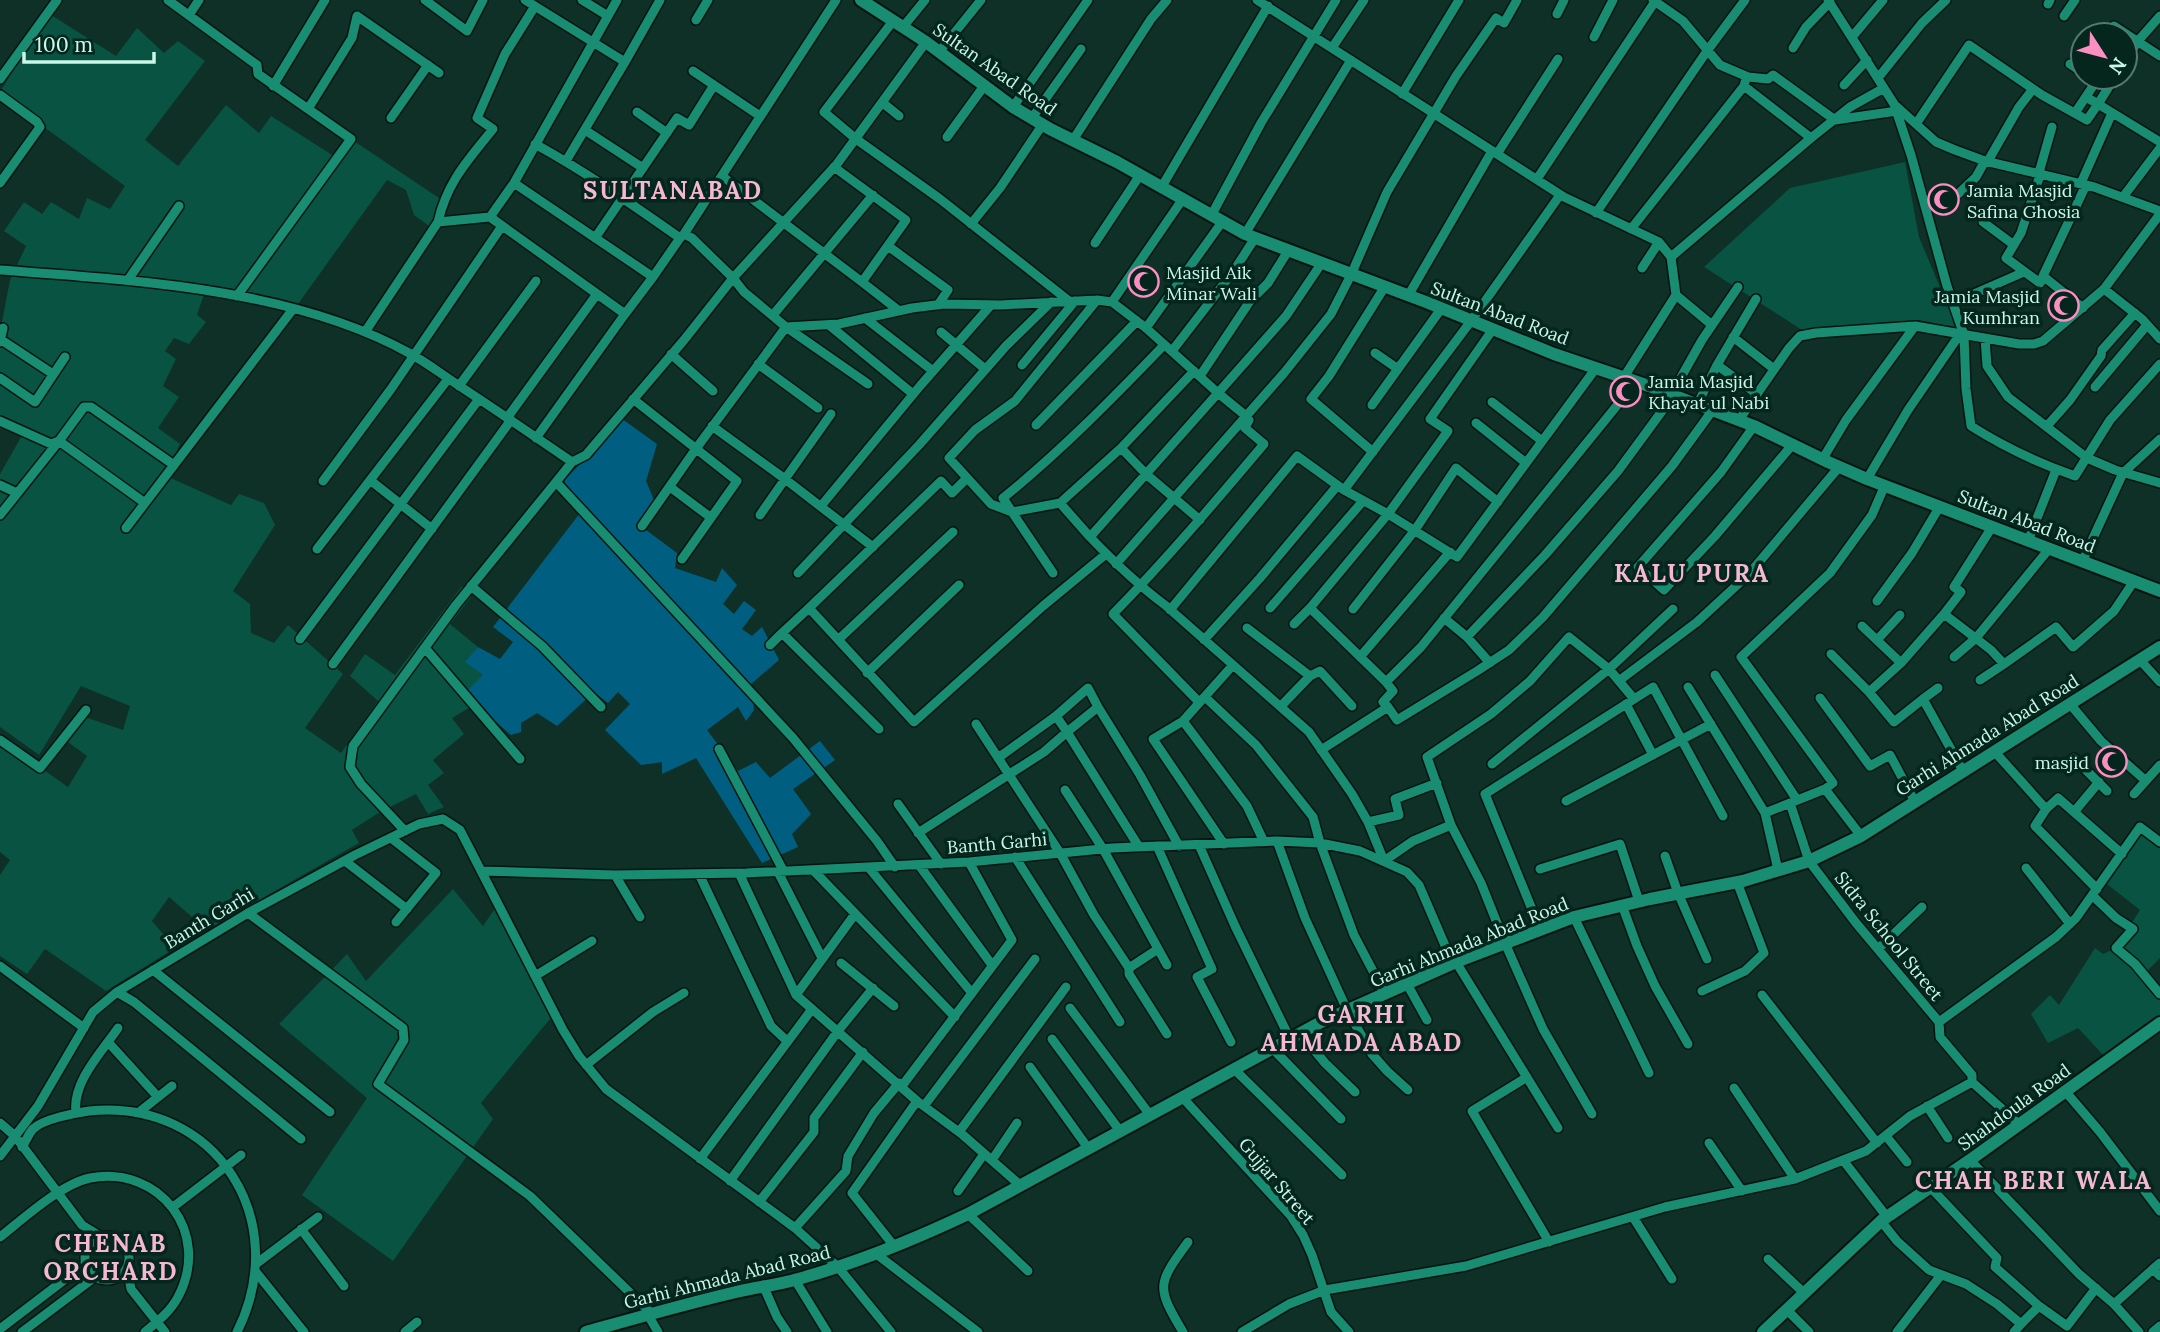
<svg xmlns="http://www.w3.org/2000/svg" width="2160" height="1332" font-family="Lora,serif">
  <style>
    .green { fill: #085342 }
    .water { fill: #005f81 }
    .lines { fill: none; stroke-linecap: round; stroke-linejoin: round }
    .street-casing { stroke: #071510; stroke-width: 12 }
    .secondary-casing { stroke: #071510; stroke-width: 16 }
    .street { stroke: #188d72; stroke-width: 9 }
    .secondary { stroke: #188d72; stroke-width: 12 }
    .labels { text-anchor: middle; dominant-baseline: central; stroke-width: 7; stroke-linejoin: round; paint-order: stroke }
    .street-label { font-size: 18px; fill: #c9f8e8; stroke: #04261d }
    .poi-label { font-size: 18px; fill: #c9f8e8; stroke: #04261d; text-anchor: start }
    .district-label { font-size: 24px; font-weight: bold; letter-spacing: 2px; fill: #f6b7d1; stroke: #04261d }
  </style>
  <rect width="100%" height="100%" fill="#0e3026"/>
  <!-- green -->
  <path class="green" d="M48,13L116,56L137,28L164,53L178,41L205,61L145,140L178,166L226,105L259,133L271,116L337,158L351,139L442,200L433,229L414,215L406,190L387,180L298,304L205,291L197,315L206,322L189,344L174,338L165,351L176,359L163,386L179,397L158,428L180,444L166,476L231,505L239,494L264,503L275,525L233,591L250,604L251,633L274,643L288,625L343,674L305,728L341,753L378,701L350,676L365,654L395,675L462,586L471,597L450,624L478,647L466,662L483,675L474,705L452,718L464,734L433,760L444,773L428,785L444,807L428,814L416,794L380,812L352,830L359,843L207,930L169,897L152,921L175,948L106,991L45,949L27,974L0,956V875L10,860L0,852V739L68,787L87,756L68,742L82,716L123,730L130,706L81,686L39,755L0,727V474L24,432L0,421V332L10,280L26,246L4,231L24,202L42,214L51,202L79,219L87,198L110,209L125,186L0,95V92Z
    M1905,162L1919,237L1957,328L1919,320L1802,330L1704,267L1790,188Z
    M2140,827L2160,841V958L2140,978L2160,1000V1015L2105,1057L2078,1028L2048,1043L2031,1014L2050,995L2059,1005L2095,948L2103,954L2116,948L2140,910L2103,881Z
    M453,889L483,926L498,904L554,1014L481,1103L493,1119L393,1261L302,1195L367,1098L279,1024L347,954L366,981Z"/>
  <!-- water -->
  <path class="water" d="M618,416L657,444L646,481L654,500L642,527L677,553L675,568L716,582L722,568L737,585L723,604L734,614L744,601L756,610L742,629L752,636L762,627L779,660L751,684L754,710L746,721L738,707L707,730L738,771L756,762L770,778L820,741L835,760L793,789L811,814L792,834L798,847L762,863L696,758L662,774V762L641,765L605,730L630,704L618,692L608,703L594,692L557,726L537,713L521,723V732L511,735L464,694L483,675L465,662L478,647L500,659L513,642L493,627L580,513L564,480L610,435Z"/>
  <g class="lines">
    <defs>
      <path id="street" d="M168,0L257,65L258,74L351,139L237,296
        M425,0L467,31L483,0
        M525,0L625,62L566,161
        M582,0L608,16
        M617,0L514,183L653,277L680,238
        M1257,0L1564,197L1659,242L1671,257L1676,295L1624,377
        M1653,0L1683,21L1720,65L1748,77L1768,79L1773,75L1835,120L1897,111
        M1828,0L1894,104L1911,155L1947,286L1964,335L1966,389L1971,426C2004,447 2038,463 2075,476L2110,420L2160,364
        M2048,4L2050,0
        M1557,14L1564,0
        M189,15L199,0
        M2064,16L2075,0
        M696,20L708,0
        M893,21L824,112L856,139L940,199L1069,301
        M903,27L925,0
        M2108,35L2114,26L2160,56
        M1594,37L1613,0
        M1852,37L1883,0
        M1332,48L1364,0
        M1793,48L1806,27L1830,2
        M939,52L981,0
        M625,62L660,0
        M2125,62L2138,41L2160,16
        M2070,64L2082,72
        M693,71L760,116
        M1878,78L1922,23L1946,0
        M0,79L57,0
        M1745,82L1744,86L1811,138
        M1844,85L1867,60
        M273,86L325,0
        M1402,94L1459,0
        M0,95L37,122L40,127L0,183
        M2086,97L2098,104L2115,77
        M883,103L899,116
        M1896,106L1936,142L1955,150L1985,161L2094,187L2160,211
        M1013,107L1088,0
        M308,109L352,38L357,16L439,73
        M637,112L667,133
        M2075,113L2097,80L2091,77
        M391,118L428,65
        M1032,118L1081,49
        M1916,124L1969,45L2042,95L2087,120L2098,104L2160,142
        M2052,127L2040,169V175L2021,233L2006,258L2040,283L2043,276L2083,308
        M585,130L643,168
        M947,137L984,86
        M1073,140L1151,19L1167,0
        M535,144C586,172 633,205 680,238L684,234L692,238L733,278L837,164L926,42
        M1497,154L1558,59
        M1988,161L2019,107L2033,89
        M834,167L906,220L862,282L898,310
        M722,176L862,282
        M1537,179L1656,0
        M514,183L490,217L625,314L536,438
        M2081,183L2112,113
        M1161,188L1268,6
        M1958,194L1976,177L1985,161
        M2123,197L2160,148
        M1596,213L1707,51L1745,0
        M1211,216L1261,123L1336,0
        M438,222L490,217
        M1983,222L2014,245
        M971,224L1000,188L1043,124
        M1631,229L1744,86
        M684,234L836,0
        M1245,234L1351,60
        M595,238L677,118L689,125L714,85
        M1095,243L1140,175
        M888,246L948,290L938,305
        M1671,257L1811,138L1850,107L1884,88
        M1642,268L1659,242
        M0,270C131,280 292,288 409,353C426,362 441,374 458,385C496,410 534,436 572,462L586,455L684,340L733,278L744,292L786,327L839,324L912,308L944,304L1001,305L1097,300L1112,302L1182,200
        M2043,276L2086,185
        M128,280L179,206
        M2104,289L2142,319L2160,339
        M1676,295L1712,325
        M1408,296L1492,151
        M1112,302L1146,328L1218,393L1286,316L1321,264
        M1953,303L2024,272
        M625,314L653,277
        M773,315L873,195
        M865,318L933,371
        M829,325L913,394
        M1146,328L1222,222
        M1493,329L1430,419L1448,431L1388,514L1344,490L1471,321L1560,195
        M365,332L438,222C447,182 468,160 493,129L477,118L505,54L535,6
        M941,332L985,369
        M1733,337L1774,369
        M1985,338L1987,366L2008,397L2087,458L2115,470L2160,483
        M0,339L53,374
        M0,342L3,328
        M1164,345C1113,398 1061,451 1003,498L1012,512L1060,503L1121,448L1194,371
        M1172,351L1233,272L1255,238
        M1375,353L1398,369
        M671,354L713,391
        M758,364L818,408
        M1022,365L1075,301
        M1717,365L1757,394
        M1596,368L1457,557L1388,514L1310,608L1386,682L1421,647L1636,382
        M1200,376L1250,301L1268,283L1288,251
        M0,378L35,402L65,357
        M459,386L536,281
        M2095,387L2147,325
        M1671,395L1702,340L1738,287
        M633,399L737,481L682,559
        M1492,402L1542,441
        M1372,405L1441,309
        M1697,405L1717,365L1756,299
        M507,418L597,294
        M1739,420L1789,348L1800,336L1816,333L1915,326L2019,344H2034L2043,341L2104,289L2160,214
        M0,421L51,444L59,441L84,407H91L174,465L293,309
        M1476,423L1526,463
        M1036,425L1137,321
        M712,426L785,479L831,414
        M1754,426L1721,472L1638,567L1664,590L1715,536L1793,444
        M2047,426L2070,400L2101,356L2102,350L2135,313
        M1121,448L1146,474L1200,520
        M1373,452L1311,399L1329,376L1384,288
        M1822,460L1846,420L1915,326
        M967,478L952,493L941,481L809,608L914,722L1043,606L1106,554
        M1867,479L1908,410L1960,334
        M370,480L432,529
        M323,481L391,389L502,226
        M556,482L572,462
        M0,485L17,493
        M670,487L710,517
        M1060,503L1090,537
        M821,506L920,386L991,305
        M0,515L59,441L145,503
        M760,515L785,479L873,547
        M642,526L695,450L786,327L868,384
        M1992,527L1954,587L1961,592L1944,614L1991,650L2004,664L2056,627L2073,647L2114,611L2134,581
        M126,528L174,465
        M2028,541L2056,470
        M317,549L448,379
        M2082,562L2123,473L2160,439
        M1116,564L1284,373L1331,314L1351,275L1387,192L1456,76L1496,18L1504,23L1517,0
        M798,573L919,445L1006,346L1051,302
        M1053,573L1012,512L991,504L949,458L975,430L1015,401L1097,300
        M471,586L542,646L601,707
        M1877,601L1912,553L1940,506
        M809,608L782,633L879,729
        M1270,608L1363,501
        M1353,609L1415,530L1456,468L1498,502
        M1170,610L1297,456L1344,490
        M1444,618L1467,637
        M1294,624L1310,608
        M1862,626L1901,663
        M1247,628L1310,676
        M1976,638L2049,549
        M300,639L479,399
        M839,639L953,532
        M1204,640L1260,578L1337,486
        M1877,640L1900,615
        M770,645L782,633
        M425,648L520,759
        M1831,654L1869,692L1901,663L1944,614
        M1360,657L1450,552
        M1954,657L1976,638
        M2140,660L2160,682
        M1490,663L1467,637L1545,555L1618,471L1673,396
        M333,664L511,420
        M867,673L959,585
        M1715,675L1797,800
        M1620,680L1697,622L1749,574L1839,467
        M1980,680L2004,664
        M1386,682L1393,691L1383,702L1388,707
        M1688,687L1765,813L1778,870
        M1869,692L1894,722L1923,699L1963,771
        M1205,697L1256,745L1313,817L1320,843L1354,935L1385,994
        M1820,698L1870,766L1890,755L1915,802
        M1923,699L1938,688
        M1199,702L1113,614C1166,560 1215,502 1264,444L1245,428L1249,420L1246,416L1218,393L1090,537C1114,562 1138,585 1165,605L1309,732L1352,794L1368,822L1384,861L1413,841L1451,825
        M1626,704L1653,755
        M2070,704L2101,741L2146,781
        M1281,706L1310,676L1320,671L1352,706
        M1056,716L1088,688L1098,707
        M1183,721L1233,665
        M976,724L1060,853L1094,915L1129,968V974L1167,1034
        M0,740L40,768L86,710
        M719,749L784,872
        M1321,750L1388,707L1397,720L1477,671L1509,650L1543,617L1672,466L1712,411
        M1994,751L2046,809L2035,826L2097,889
        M998,758L1056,716L1067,732L1098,707L1140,775L1179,846
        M2074,758L2107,791
        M1492,764L1609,669L1673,609
        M1065,790L1103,849L1167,965
        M2134,794L2160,765
        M1566,801L1711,724
        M1790,803L1809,861L1856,923L1939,1022L1940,1037L1972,1075V1082
        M898,804L941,864
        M2046,809L2058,798L2122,854
        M2074,812L2099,782
        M1765,813L1825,789
        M1368,822L1399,815L1395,799L1437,783
        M405,831L361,784L350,767L353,746L456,605L556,482L793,738L877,841L895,867
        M918,833L1044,752L1067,732L1139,847
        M1861,836L1825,789L1833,783L1741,657L1830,573L1872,515L1885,485
        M391,838L436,873L396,922
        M1277,841L1305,918L1347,1010L1372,1054L1387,1071L1408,1090
        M1224,844L1153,739L1183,721L1247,806L1264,842
        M1199,845L1235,926L1290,1039
        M1157,846L1212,969L1197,977L1231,1042
        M1665,856L1678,893L1707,959
        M1015,857L1120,1022
        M345,861L407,909
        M919,865L992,965
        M869,868L971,992
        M2026,868L2070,924
        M1540,869L1620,844L1639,901
        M813,870L955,1017
        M481,871L615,875L746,873L969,862L1112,848L1277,841L1320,843L1360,851L1407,872L1419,885L1453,964
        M778,872L822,958
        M739,873L796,995L917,1101L963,1135L1020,1185
        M699,874L771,1026L787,1041
        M615,875L640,917
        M2093,896L2116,918L2133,929L2116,948L2135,964L2160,994
        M1622,905L1637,946L1655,986L1688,1044
        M248,913L403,1028L404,1040L378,1084L530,1196L652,1314
        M1574,917L1649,1073
        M1540,929L1485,794L1653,687L1723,816
        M1878,949L1922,907
        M1456,962L1558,1128
        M841,963L894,1006
        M0,966L84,1028
        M1129,968L1158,949
        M153,970L330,1112
        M535,976L592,941
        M1407,984L1427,1020
        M1702,991L1745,971L1764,953L1737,882
        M117,992L134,1002L301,1139
        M796,995L855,914
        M1762,995L1877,1143
        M1070,1008L1150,1115
        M1939,1022L2056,937L2076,918L2140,827L2160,842
        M1300,1033L1325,1063L1355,1092
        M1052,1039L1120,1131
        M108,1042L158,1097
        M1272,1048L1341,1119
        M586,1065L653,1012L684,993
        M1030,1067L1088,1148
        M1234,1069L1342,1175
        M1527,1077L1472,1111L1549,1242
        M1972,1082L2019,1124
        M902,1086L1012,940L969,862
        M1734,1088L1795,1179
        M2065,1091L2100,1132L2160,1211
        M1182,1097L1291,1216L1303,1235L1312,1255L1331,1312L1349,1332
        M924,1106L1035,959
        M1927,1106L1948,1138
        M76,1113C72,1082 101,1053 118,1028
        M138,1113L172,1086
        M1592,1114L1543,1029L1505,943L1481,883L1451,825L1427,757L1491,714L1530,681L1569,637L1609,669L1634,699
        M0,1123L15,1136L82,1225L100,1236
        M959,1132L1066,987
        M1886,1136L1907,1162
        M1709,1143L1742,1191
        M22,1147C26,1141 29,1133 33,1129C43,1119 75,1113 89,1111C216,1098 293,1220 237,1332
        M0,1156L38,1106L93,1012L117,992L248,913L355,855L419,824L443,819L460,830L563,1030L579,1056L606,1089L795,1228L838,1267L891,1332
        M700,1159L812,1009
        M992,1160L1017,1123
        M1843,1160L1887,1217
        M1970,1160L2079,1274L2114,1304L2139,1332
        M730,1181L838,1031L873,988
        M1930,1187L1997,1258L1995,1267L2039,1306L2021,1324
        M958,1191L984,1154
        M759,1202L814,1132V1118L863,1052
        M173,1207L241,1155
        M968,1214L1028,1271
        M1633,1217L1672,1279
        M1881,1221L1897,1241L1929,1270L1966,1284L1997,1304L2021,1324L2014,1332
        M795,1228L846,1171L848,1156L874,1113L899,1083
        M301,1229L344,1286
        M85 1258a22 22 0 1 1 44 0a22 22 0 1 1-44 0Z
        M0,1237C23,1219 61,1184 90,1178C160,1165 212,1233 178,1297C170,1312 157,1322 145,1332
        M894,1246L852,1193L917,1101
        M875,1253L978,1332
        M1768,1259L1804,1293
        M2160,1263L2153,1269L2160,1276
        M256,1264L318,1217
        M127,1268L131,1289L165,1332
        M256,1272L304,1332
        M795,1280L827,1332
        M763,1285L777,1317L787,1332
        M2114,1304L2153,1269
        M2039,1306L2067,1326L2096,1288
        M1787,1310L1809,1332
        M648,1315L658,1332
        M0,1329L85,1264
        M22,1332L95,1277
        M405,1332L417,1322
        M1183,1332C1156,1287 1157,1284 1188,1242
        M1242,1332L1289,1304L1325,1290L1466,1266L1665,1207L1795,1179L1866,1151L1910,1116L1972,1082
        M1897,1332L1941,1275
        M2153,1332L2160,1326"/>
      <path id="secondary" d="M861,0L926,42L1013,107L1050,129L1117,162L1245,234L1426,302L1554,354L1649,386L1754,426L1828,462L1867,479L2160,591
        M586,1332C636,1318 685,1304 736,1292C756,1287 778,1285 798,1279C857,1263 913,1240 968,1214L1321,1022L1456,962L1574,917L1650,899L1743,881L1809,861L1861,836L2160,647
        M1763,1332L1881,1221L1970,1160L2160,1023"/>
    </defs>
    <!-- street casing -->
    <use href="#street" class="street-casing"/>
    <!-- secondary casing -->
    <use href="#secondary" class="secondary-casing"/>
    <!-- street -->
    <use href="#street" class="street"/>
    <!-- secondary -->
    <use href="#secondary" class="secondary"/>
  </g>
  <!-- icons -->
  <defs>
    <symbol id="mosque-ring" viewBox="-11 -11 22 22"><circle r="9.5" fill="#04261d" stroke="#fc8fc1" stroke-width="1.5"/><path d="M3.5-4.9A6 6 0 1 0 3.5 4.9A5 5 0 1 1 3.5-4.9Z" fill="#fc8fc1"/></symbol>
  </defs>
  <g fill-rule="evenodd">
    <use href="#mosque-ring" x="1926" y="182" width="35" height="35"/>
    <use href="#mosque-ring" x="1126" y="264" width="35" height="35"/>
    <use href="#mosque-ring" x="2046" y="288" width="35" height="35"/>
    <use href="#mosque-ring" x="1608" y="374" width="35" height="35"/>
    <use href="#mosque-ring" x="2094" y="744" width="35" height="35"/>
  </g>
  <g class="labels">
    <!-- street labels -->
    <g class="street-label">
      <text transform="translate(995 69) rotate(35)">Sultan Abad Road</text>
      <text transform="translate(1500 313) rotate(21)">Sultan Abad Road</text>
      <text transform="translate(2027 521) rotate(21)">Sultan Abad Road</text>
      <text transform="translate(1987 735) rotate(-32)">Garhi Ahmada Abad Road</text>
      <text transform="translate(997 843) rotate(-5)">Banth Garhi</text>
      <text transform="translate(209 918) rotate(-31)">Banth Garhi</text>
      <text transform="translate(1889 936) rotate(51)">Sidra School Street</text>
      <text transform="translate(1469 942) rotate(-22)">Garhi Ahmada Abad Road</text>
      <text transform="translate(2014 1107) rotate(-36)">Shahdoula Road</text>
      <text transform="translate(1277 1181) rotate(50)">Gujjar Street</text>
      <text transform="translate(727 1277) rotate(-14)">Garhi Ahmada Abad Road</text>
    </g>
    <!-- poi labels -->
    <g class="poi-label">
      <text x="1967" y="190">Jamia Masjid<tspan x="1967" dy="21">Safina Ghosia</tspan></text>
      <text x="1166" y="272">Masjid Aik<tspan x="1166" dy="21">Minar Wali</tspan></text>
      <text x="2040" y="296" text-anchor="end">Jamia Masjid<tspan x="2040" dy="21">Kumhran</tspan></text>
      <text x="1648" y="381">Jamia Masjid<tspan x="1648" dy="21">Khayat ul Nabi</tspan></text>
      <text x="2089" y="762" text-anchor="end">masjid</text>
    </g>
    <!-- district labels -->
    <g class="district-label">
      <text x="673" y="190">SULTANABAD</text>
      <text x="1692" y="573">KALU PURA</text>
      <text x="1362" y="1014">GARHI<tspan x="1362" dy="28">AHMADA ABAD</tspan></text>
      <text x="2034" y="1180">CHAH BERI WALA</text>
      <text x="111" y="1243">CHENAB<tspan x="111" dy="28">ORCHARD</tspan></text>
    </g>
  </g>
  <!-- north arrow -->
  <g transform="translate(2104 56) rotate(126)"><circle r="33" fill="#04261d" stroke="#537a6e" stroke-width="2"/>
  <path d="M0-5L12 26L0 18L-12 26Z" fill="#fc8fc1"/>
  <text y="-10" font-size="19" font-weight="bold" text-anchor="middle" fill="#c9f8e8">N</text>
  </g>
  <!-- scale -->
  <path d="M24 52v10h130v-10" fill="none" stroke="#c9f8e8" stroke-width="3.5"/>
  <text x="35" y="52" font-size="21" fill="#c9f8e8" stroke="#04261d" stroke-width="5" paint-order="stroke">100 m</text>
</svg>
